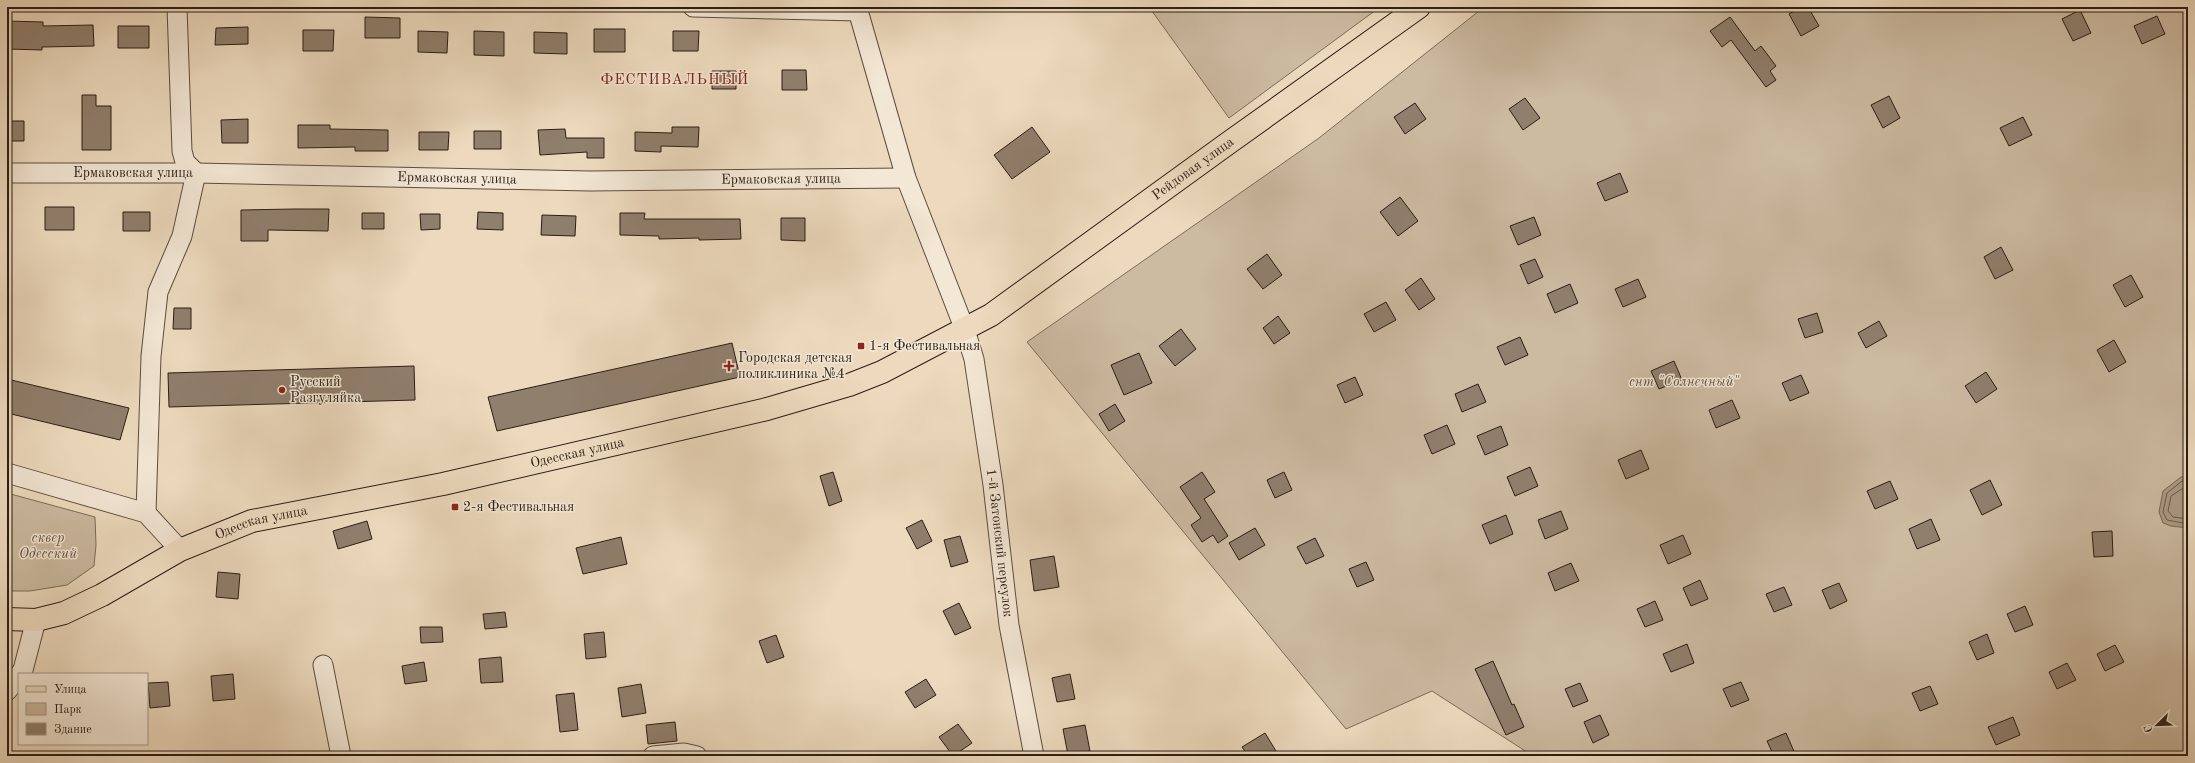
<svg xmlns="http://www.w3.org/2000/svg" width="2195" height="763" font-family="'Old Standard TT',serif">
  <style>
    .green { fill: #ccbaa1; stroke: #7c6c5b }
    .water { fill: #ab9a85; stroke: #786858 }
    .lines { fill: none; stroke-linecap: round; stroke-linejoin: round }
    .shore { stroke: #6b5c4d; stroke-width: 1 }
    .building { fill: #907f6d; stroke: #2b1d15 }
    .minor-casing { stroke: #5c4c3f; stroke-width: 21 }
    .major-casing { stroke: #2b1d15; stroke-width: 24 }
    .minor { stroke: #f3e7d5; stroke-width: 19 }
    .major { stroke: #eddabe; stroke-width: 22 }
    .poi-dot { fill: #8f2418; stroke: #f3e7d5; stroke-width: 1.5 }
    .labels { text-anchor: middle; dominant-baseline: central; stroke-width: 3; stroke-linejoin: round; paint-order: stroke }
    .street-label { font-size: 14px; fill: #2b1d15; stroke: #f3e7d5 }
    .poi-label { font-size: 14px; fill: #2b1d15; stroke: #f3e7d5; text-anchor: start }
    .park-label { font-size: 14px; font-style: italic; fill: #5b4c3f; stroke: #f3e7d5 }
    .neighbourhood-label { font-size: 15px; letter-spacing: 1px; fill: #7a1f14; stroke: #f3e7d5 }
  </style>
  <rect width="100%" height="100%" fill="#eddabe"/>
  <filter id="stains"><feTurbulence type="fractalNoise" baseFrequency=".005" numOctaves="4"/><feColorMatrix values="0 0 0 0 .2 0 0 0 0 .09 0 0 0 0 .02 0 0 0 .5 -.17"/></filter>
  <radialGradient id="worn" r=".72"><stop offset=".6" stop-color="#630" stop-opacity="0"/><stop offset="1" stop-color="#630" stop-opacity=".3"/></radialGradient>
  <!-- green -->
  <path class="green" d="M1149,7H1380L1229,118Z
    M1484,7H2188V756H1533L1432,691L1346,729L1027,342L1319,138Z
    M7,493L95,517L96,545L94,566L67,585L30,591H7Z"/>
  <!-- water -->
  <path class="water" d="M2188,476V528L2171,526L2163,523L2159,512L2163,491L2181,477Z"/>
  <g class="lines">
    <!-- shore -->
    <path class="shore" d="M2188,480L2182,481L2167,493L2163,512L2167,520L2188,524
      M2188,485L2171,496L2168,511L2173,517L2188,519"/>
  </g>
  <!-- building -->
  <path class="building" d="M1801,7H1808L1819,26L1801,36L1789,14Z
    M2080,10L2091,33L2073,41L2062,19Z
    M2157,16L2165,34L2142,44L2134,26Z
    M365,17L400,18V38H365Z
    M1730,17L1755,51L1761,46L1776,66L1770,71L1776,80L1766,87L1731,40L1722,47L1710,31Z
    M7,21L43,22V26L93,25L94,46L42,47V50L7,49Z
    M118,26H149V48H118Z
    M248,27V44L215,45L216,28Z
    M594,29H625V52H594Z
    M303,30H334L333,51H303Z
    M418,31L448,32L447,53L418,52Z
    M474,31L504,32V56L474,55Z
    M673,31H699L698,51H673Z
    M534,32L567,33V54L534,53Z
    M782,70H806L807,90H782Z
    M712,71H736V89H712Z
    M82,95H96V106H111V150H82Z
    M1889,96L1900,118L1883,128L1871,105Z
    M1525,98L1540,118L1523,130L1509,109Z
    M1415,103L1426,119L1405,134L1394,117Z
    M2023,117L2032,135L2009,146L2000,128Z
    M248,119V143H222L221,120Z
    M7,121H24V141H7Z
    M298,125H330V129L388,130V151H355V147L298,148Z
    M672,127H699L698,147L661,146V152L635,151V132L672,133Z
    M1032,127L1050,152L1012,179L994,155Z
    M565,129L566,138H604V158H587V152L540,155L538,130Z
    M474,131H501V149H474Z
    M419,132H449L448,150H419Z
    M1620,173L1628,192L1605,201L1597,183Z
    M1400,197L1418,221L1398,236L1380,212Z
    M45,207H74V230H45Z
    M293,209H329L328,231L268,230V241H241V210Z
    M123,212H150V231H123Z
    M478,212L503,213V230L477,229Z
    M362,213H384V229H362Z
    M620,213H645L644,219H740L741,239L699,240V238L659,239V236L620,235Z
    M420,214H440V229L421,230Z
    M542,215L576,216L575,236L541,235Z
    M1534,217L1541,235L1518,245L1510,226Z
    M781,218H805V241L781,240Z
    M2001,247L2013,270L1995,279L1984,257Z
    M1267,254L1282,275L1263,289L1247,269Z
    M1535,259L1543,277L1528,284L1520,265Z
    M2131,275L2143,297L2125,307L2113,285Z
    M1421,278L1435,299L1419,310L1405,290Z
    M1638,279L1646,297L1623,307L1615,289Z
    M1570,284L1578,303L1555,313L1547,294Z
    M1386,302L1396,320L1374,332L1364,314Z
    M174,308H191V329H173Z
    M1817,313L1823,332L1805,338L1798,319Z
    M1278,316L1290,333L1274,344L1263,328Z
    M1879,321L1887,336L1866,348L1858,333Z
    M1181,329L1196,349L1175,366L1159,346Z
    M1520,337L1528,355L1505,365L1497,347Z
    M2114,340L2126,362L2109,372L2097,350Z
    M732,343L740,377L497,431L488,397Z
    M1139,353L1152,383L1124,395L1111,365Z
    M1674,361L1682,380L1659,389L1651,371Z
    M414,366L415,400L169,407L168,373Z
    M1986,372L1997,389L1976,403L1965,386Z
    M1801,375L1809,393L1790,401L1782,383Z
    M1355,377L1363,395L1345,403L1337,385Z
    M7,379L129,408L120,440L7,413Z
    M1478,384L1486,402L1462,412L1455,394Z
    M1732,400L1740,418L1716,428L1709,410Z
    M1115,404L1125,421L1109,431L1099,414Z
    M1447,425L1455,444L1432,454L1424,435Z
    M1501,426L1508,445L1485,455L1477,436Z
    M1641,450L1649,469L1626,479L1618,460Z
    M1530,467L1538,486L1515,496L1507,477Z
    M833,472L842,501L829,506L820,476Z
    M1202,472L1215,492L1204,499L1228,536L1218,543L1213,535L1202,542L1191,525L1201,518L1180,487Z
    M1284,472L1292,490L1275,498L1267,480Z
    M1990,480L2002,505L1982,515L1970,490Z
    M1890,481L1898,499L1875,509L1867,491Z
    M1561,511L1568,529L1545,539L1538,520Z
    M1506,515L1513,534L1490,544L1482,525Z
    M1931,519L1940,540L1917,549L1909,529Z
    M922,520L932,541L917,549L906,528Z
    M367,521L372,539L338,549L333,531Z
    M1255,528L1265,545L1239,560L1229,543Z
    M2112,531L2113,556L2094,557L2092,532Z
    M1683,535L1691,554L1668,564L1660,545Z
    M960,536L968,562L951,567L944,540Z
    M621,537L627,564L583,574L576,548Z
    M1315,538L1324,556L1306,564L1297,547Z
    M1054,556L1059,587L1034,591L1030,560Z
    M1366,562L1374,580L1357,587L1349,569Z
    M1571,563L1579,581L1555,591L1548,573Z
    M218,572L240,574L238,599L216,597Z
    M1700,580L1708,599L1691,606L1683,588Z
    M1839,583L1847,601L1830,609L1822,590Z
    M1784,587L1792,605L1774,612L1766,594Z
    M1655,601L1663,620L1645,627L1637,609Z
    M959,603L971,628L955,635L943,611Z
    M2025,606L2033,625L2015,632L2007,614Z
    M505,612L507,627L485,629L483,614Z
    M420,627H442L443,642L421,643Z
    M604,632L606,657L586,659L584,634Z
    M1987,634L1994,653L1977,660L1969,642Z
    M776,635L784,657L767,663L759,641Z
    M1687,644L1694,663L1671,672L1663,654Z
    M2115,645L2124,662L2105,671L2097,654Z
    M501,657L503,682L481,683L479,659Z
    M1493,661L1512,705L1514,704L1524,727L1506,735L1475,669Z
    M424,662L427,681L405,684L402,666Z
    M2067,663L2076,680L2057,689L2049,672Z
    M233,674L235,699L213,701L211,676Z
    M1070,674L1075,699L1057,702L1052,678Z
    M926,679L936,695L915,708L905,692Z
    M168,682L170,706L150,708L148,683Z
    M1741,682L1749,700L1731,707L1723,689Z
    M1580,683L1588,701L1573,707L1565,689Z
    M641,684L646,713L622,717L618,688Z
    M1930,686L1938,704L1920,711L1912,693Z
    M574,693L578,730L560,732L556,695Z
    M1600,715L1609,735L1593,743L1584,722Z
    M2013,717L2020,735L1996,745L1988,727Z
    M675,722L677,741L648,744L646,725Z
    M958,724L972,743L953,756L939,737Z
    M1085,725L1090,751L1068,755L1063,729Z
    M1265,733L1279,756H1248L1242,747Z
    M1786,733L1796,756H1774L1767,741Z"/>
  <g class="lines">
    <defs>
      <g id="minor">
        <path d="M693,7L858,11"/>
        <path id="s1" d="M857,7L906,178L965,330L974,359L993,485L1009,625L1034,756"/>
        <path id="s2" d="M7,173H196L589,181L906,178"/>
        <path d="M7,473L146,513L180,550"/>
        <path d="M146,513L151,356L158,292L182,236L196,173L185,162L182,151L177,7"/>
        <path d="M323,665L341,756"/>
        <path d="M20,674L23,670L36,620"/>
        <path d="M7,691L19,675"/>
        <path d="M653,756L684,753L697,756"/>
      </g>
      <g id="major">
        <path id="s3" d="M7,619L36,620L64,613L102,595L180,550L252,521L443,484L767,409L849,385L882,372L991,315L1227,144L1419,7"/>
      </g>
    </defs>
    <!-- minor casing -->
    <use href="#minor" class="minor-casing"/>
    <!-- major casing -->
    <use href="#major" class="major-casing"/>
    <!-- minor -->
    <use href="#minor" class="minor"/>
    <!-- major -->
    <use href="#major" class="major"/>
  </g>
  <!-- markers -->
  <g class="poi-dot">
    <rect x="857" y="342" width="8" height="8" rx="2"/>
    <path d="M727 360h4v4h4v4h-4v4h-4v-4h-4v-4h4z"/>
    <circle cx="282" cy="390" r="4"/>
    <rect x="451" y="503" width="8" height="8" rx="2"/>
  </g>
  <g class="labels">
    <!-- street labels -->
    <g class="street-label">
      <text stroke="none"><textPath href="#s3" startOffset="1288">Рейдовая улица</textPath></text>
      <text stroke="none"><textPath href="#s2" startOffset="126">Ермаковская улица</textPath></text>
      <text stroke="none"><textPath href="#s2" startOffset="450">Ермаковская улица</textPath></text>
      <text stroke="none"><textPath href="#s2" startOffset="774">Ермаковская улица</textPath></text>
      <text stroke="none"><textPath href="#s3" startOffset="600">Одесская улица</textPath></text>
      <text stroke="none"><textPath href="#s3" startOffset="276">Одесская улица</textPath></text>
      <text stroke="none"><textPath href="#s1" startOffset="557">1-й Затонский переулок</textPath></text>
    </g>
    <!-- poi labels -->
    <g class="poi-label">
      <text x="869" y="346">1-я Фестивальная</text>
      <text x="738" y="358">Городская детская<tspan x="738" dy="16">поликлиника №4</tspan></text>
      <text x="290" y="382">Русский<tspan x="290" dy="16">Разгуляйка</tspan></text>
      <text x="463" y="507">2-я Фестивальная</text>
    </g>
    <!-- park labels -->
    <g class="park-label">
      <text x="1684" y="382">снт "Солнечный"</text>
      <text x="48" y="538">сквер<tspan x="48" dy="16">Одесский</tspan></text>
    </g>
    <!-- neighbourhood labels -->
    <g class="neighbourhood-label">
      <text x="675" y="80">ФЕСТИВАЛЬНЫЙ</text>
    </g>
  </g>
  <!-- margin -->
  <rect width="2195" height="763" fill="none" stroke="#eddabe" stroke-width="24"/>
  <rect x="8" y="8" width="2179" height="747" fill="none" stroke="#2b1d15" stroke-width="2"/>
  <rect x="12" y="12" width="2171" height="739" fill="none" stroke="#2b1d15"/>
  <!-- legend -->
  <rect x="18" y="673" width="130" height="72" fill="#f3e7d5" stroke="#a39688"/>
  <rect x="26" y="686" width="20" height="6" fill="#eddabe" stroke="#a39688"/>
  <text x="54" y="693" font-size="12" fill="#2b1d15">Улица</text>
  <rect x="26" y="703" width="20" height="12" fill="#ccbaa1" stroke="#a39688"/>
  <text x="54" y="713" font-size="12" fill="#2b1d15">Парк</text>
  <rect x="26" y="723" width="20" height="12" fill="#907f6d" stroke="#a39688"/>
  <text x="54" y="733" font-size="12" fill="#2b1d15">Здание</text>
  <!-- north arrow -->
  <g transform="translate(2157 725) rotate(247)" stroke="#f3e7d5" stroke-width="3" paint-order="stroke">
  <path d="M0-3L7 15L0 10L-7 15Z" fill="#2b1d15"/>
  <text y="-6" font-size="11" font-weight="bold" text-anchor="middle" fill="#2b1d15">С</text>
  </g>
  <rect width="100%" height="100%" filter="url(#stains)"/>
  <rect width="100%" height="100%" fill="url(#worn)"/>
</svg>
